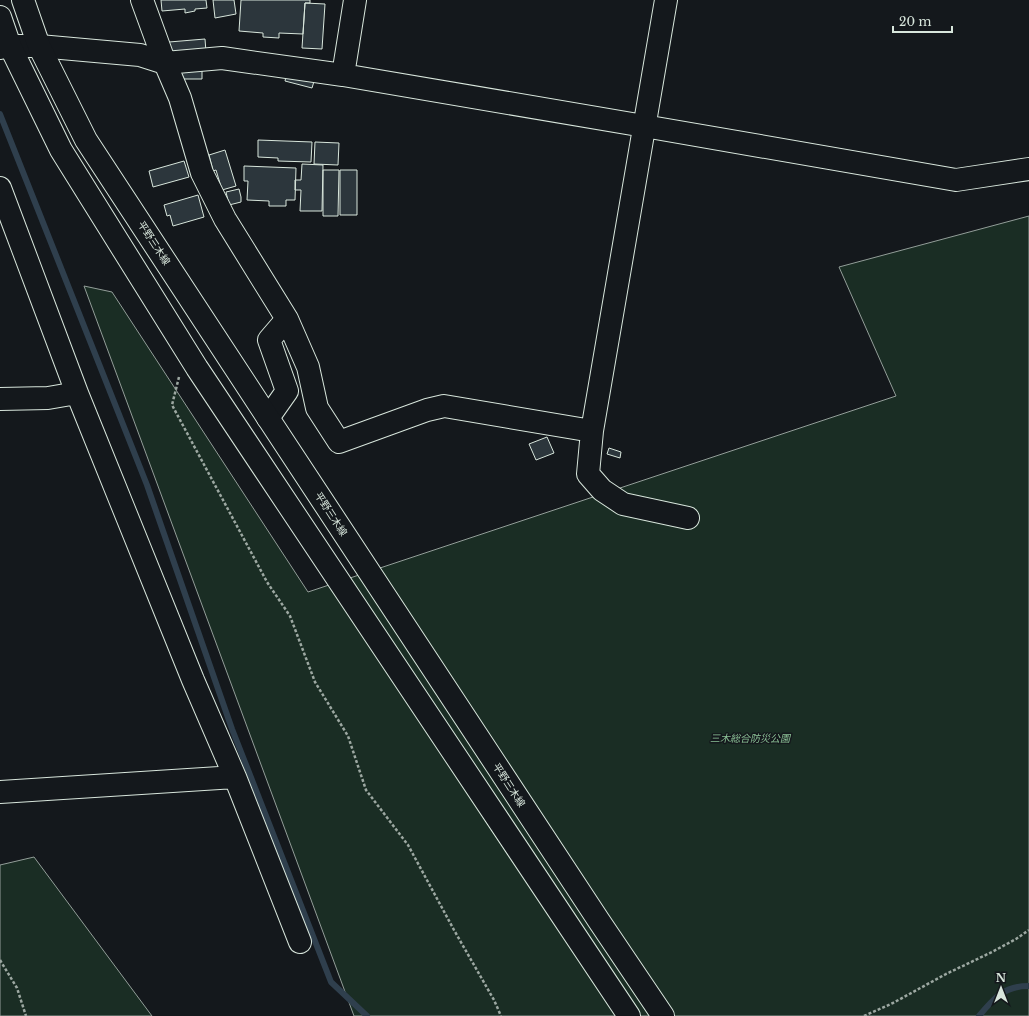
<svg xmlns="http://www.w3.org/2000/svg" width="1029" height="1016" font-family="'Libre Baskerville','Noto Sans JP',serif">
  <style>
    .green { fill: #1a2d24; stroke: #939e99 }
    .lines { fill: none; stroke-linecap: round; stroke-linejoin: round }
    .stream { stroke: #2f3f4d; stroke-width: 6 }
    .building { fill: #2c363c; stroke: #d8e6dc }
    .minor-casing { stroke: #d8e6dc; stroke-width: 24 }
    .major-casing { stroke: #d8e6dc; stroke-width: 24 }
    .path { stroke: #9da8a2; stroke-width: 2.5; stroke-dasharray: 3 2; stroke-linecap: butt }
    .minor { stroke: #14181c; stroke-width: 22 }
    .major { stroke: #14181c; stroke-width: 22 }
    .labels { text-anchor: middle; dominant-baseline: central; stroke-width: 3; stroke-linejoin: round; paint-order: stroke }
    .street-label { font-size: 10px; fill: #d8e6dc; stroke: #14181c }
    .park-label { font-size: 10px; font-style: italic; fill: #8ac095; stroke: #14181c }
  </style>
  <rect width="100%" height="100%" fill="#14181c"/>
  <!-- green -->
  <path class="green" d="M1029,216V1016H354L84,286L112,292L308,592L896,396L839,267Z
    M34,857L152,1016H0V865Z"/>
  <g class="lines">
    <!-- stream -->
    <path class="stream" d="M0,114L147,485L232,729L331,982L367,1016
      M979,1016C993,999 1004,986 1028,986"/>
  </g>
  <!-- building -->
  <path class="building" d="M161,0H206L207,8L195,9V11L185,13V9L162,11Z
    M213,0H234L236,14L215,18Z
    M241,0H310V3H305L303,34L279,33V38L263,37V33L239,31Z
    M305,3L325,4L322,49L302,48Z
    M205,39L206,52L170,55L169,42Z
    M176,67H202V79H180Z
    M287,72L315,78L312,88L285,81Z
    M258,140L312,142L311,162L278,161V158L258,157Z
    M315,142L339,143L338,165L314,164Z
    M225,150L236,186L222,190L216,170L213,171L209,155Z
    M184,161L189,177L153,187L149,171Z
    M302,164L323,165L322,211H300L301,190H295V180H301Z
    M244,166L296,168L295,200H286V206H269V201L247,200L248,181H244Z
    M323,170H339L338,216H323Z
    M340,170H357V215H340Z
    M239,189L241,197V202L229,205L226,192Z
    M198,195L204,217L173,226L170,215L167,216L164,205Z
    M547,437L554,453L536,460L529,444Z
    M609,448L621,452L620,458L607,454Z"/>
  <g class="lines">
    <defs>
      <path id="minor" d="M142,0L165,63L180,98L202,173L225,219L287,319L308,367L317,408L339,442L427,410L444,406L592,431
        M666,0L592,431L588,474L602,490L623,504L688,518
        M0,48L10,46H39L140,55L165,63L222,58L343,75L644,126L956,180L1029,169
        M343,75L355,0
        M0,188L77,393L193,680L235,777L300,942
        M0,399L48,398L77,393
        M268,418L287,391L269,340L287,319
        M0,792L235,777"/>
      <path id="major" d="M23,0L39,46L86,140L268,418L599,921L663,1016
        M0,17L10,46L61,150L197,368L629,1016"/>
    </defs>
    <!-- minor casing -->
    <use href="#minor" class="minor-casing"/>
    <!-- major casing -->
    <use href="#major" class="major-casing"/>
    <!-- path -->
    <path class="path" d="M179,377L172,405L267,582L290,616L315,682L348,736L366,790L408,845L454,930L494,1000L501,1016
      M0,960L17,988L26,1016
      M864,1016L893,1003L946,974L992,952L1016,939L1029,930"/>
    <!-- minor -->
    <use href="#minor" class="minor"/>
    <!-- major -->
    <use href="#major" class="major"/>
  </g>
  <g class="labels">
    <!-- street labels -->
    <g class="street-label">
      <text transform="translate(154 243) rotate(57)">平野三木線</text>
      <text transform="translate(331 514) rotate(57)">平野三木線</text>
      <text transform="translate(509 785) rotate(57)">平野三木線</text>
    </g>
    <!-- park labels -->
    <g class="park-label">
      <text x="750" y="738">三木総合防災公園</text>
    </g>
  </g>
  <!-- north arrow -->
  <g transform="translate(1001 988)" stroke="#14181c" stroke-width="3" paint-order="stroke">
  <path d="M0-3L7 15L0 10L-7 15Z" fill="#d8e6dc"/>
  <text y="-6" font-size="11" font-weight="bold" text-anchor="middle" fill="#d8e6dc">N</text>
  </g>
  <!-- scale -->
  <path d="M893 26v6h59v-6" fill="none" stroke="#d8e6dc" stroke-width="2"/>
  <text x="899" y="26" font-size="12" fill="#d8e6dc" stroke="#14181c" stroke-width="3" paint-order="stroke">20 m</text>
</svg>
